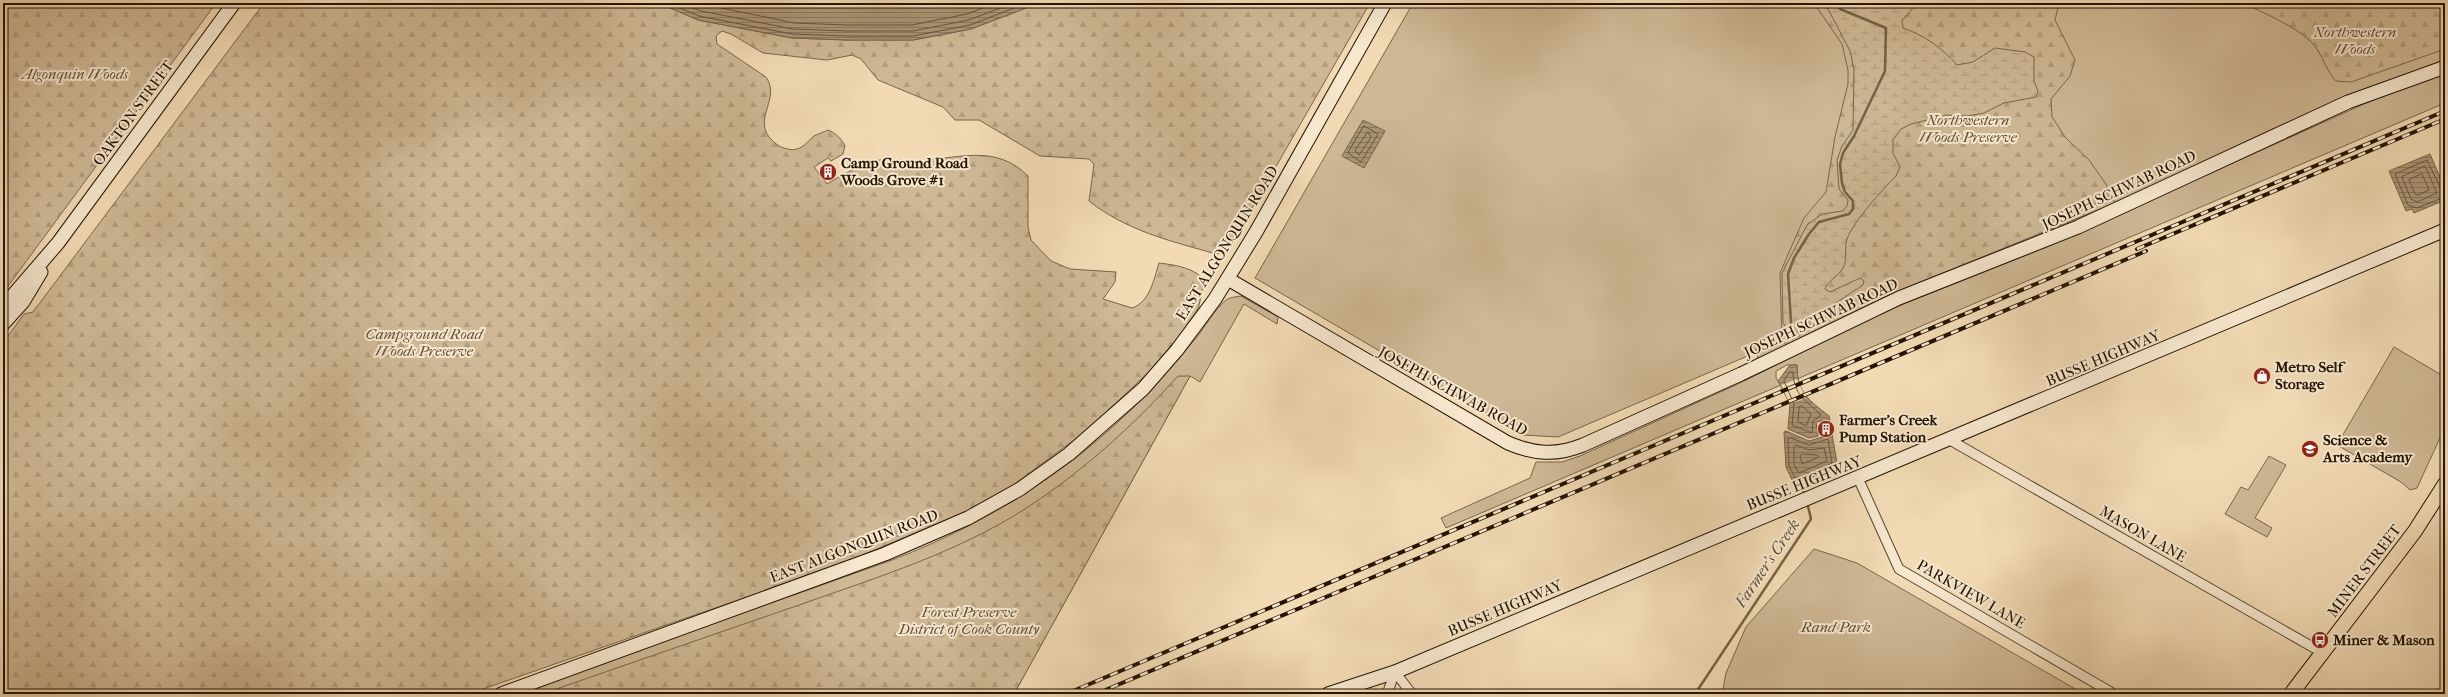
<svg xmlns="http://www.w3.org/2000/svg" width="2448" height="697" font-family="'IM FELL French Canon',serif">
  <style>
    .green { fill: #ceb895; stroke: #78664a }
    .forest { fill: url(#forest-firs); stroke: #78664a }
    .wetland { fill: url(#wetland-marsh); stroke: #78664a }
    .water { fill: url(#water-rules); stroke: #756247 }
    .pier { fill: #f1dab4 }
    .lines { fill: none; stroke-linecap: round; stroke-linejoin: round }
    .shore { stroke: #67543c; stroke-width: 1 }
    .stream { stroke: #756247; stroke-width: 2.5 }
    .street-casing { stroke: #56452d; stroke-width: 11 }
    .secondary-casing { stroke: #231300; stroke-width: 15 }
    .primary-casing { stroke: #231300; stroke-width: 16 }
    .street { stroke: #f6e7ce; stroke-width: 9 }
    .secondary { stroke: #f6e7ce; stroke-width: 13 }
    .primary { stroke: #f1dab4; stroke-width: 14 }
    .rail-casing { stroke: #231300; stroke-width: 4 }
    .rail { stroke: #f6e7ce; stroke-width: 2.5; stroke-dasharray: 8; stroke-linecap: butt }
    .labels { text-anchor: middle; dominant-baseline: central; stroke-width: 4; stroke-linejoin: round; paint-order: stroke }
    .park-label { font-size: 15px; font-style: italic; fill: #5f4d34; stroke: #f6e7ce }
    .street-label { font-size: 15px; fill: #231300; stroke: #f6e7ce }
    .poi-label { font-size: 15px; font-weight: bold; fill: #231300; stroke: #f6e7ce; text-anchor: start }
    .water-label { font-size: 16px; font-style: italic; fill: #604e36; stroke: #f6e7ce }
  </style>
  <defs>
    <pattern id="forest-firs" width="22" height="20" patternUnits="userSpaceOnUse"><rect width="22" height="20" fill="#ceb895"/><path d="M5 1l3.5 6h-7zM16 11l3.5 6h-7z" fill="#b19d7f"/></pattern>
    <pattern id="wetland-marsh" width="20" height="14" patternUnits="userSpaceOnUse"><rect width="20" height="14" fill="#ceb895"/><path d="M1 5h8M5 5V1M11 12h8M15 12V8" fill="none" stroke="#b19d7f"/></pattern>
    <pattern id="water-rules" width="6" height="5" patternUnits="userSpaceOnUse"><rect width="6" height="5" fill="#ab9677"/><path d="M0 2.5h6" fill="none" stroke="#8b795f"/></pattern>
  </defs>
  <rect width="100%" height="100%" fill="#f1dab4"/>
  <filter id="stains"><feTurbulence type="fractalNoise" baseFrequency=".005" numOctaves="4"/><feColorMatrix values="0 0 0 0 .2 0 0 0 0 .09 0 0 0 0 .02 0 0 0 .5 -.17"/></filter>
  <radialGradient id="worn" r=".72"><stop offset=".6" stop-color="#630" stop-opacity="0"/><stop offset="1" stop-color="#630" stop-opacity=".3"/></radialGradient>
  <!-- green -->
  <path class="green" d="M1413,3H2445V61L2350,95L2268,131L2115,203L1891,294L1758,359L1756,349L1750,355L1558,437L1523,435L1255,278Z
    M2445,73V103L1797,379V365H1787L1776,371V378L1781,385L1446,528L1441,518L1530,478L1536,462H1562L1580,456L1740,383L1886,311L2047,247L2375,99Z
    M1241,296L1278,317L1277,324L1244,304L1200,382L1190,376L1014,694H515L895,559C989,522 1071,471 1142,399C1161,379 1179,359 1196,338C1206,326 1214,310 1226,300C1230,297 1236,297 1241,296Z
    M2394,347L2445,377V427L2417,488L2410,490L2401,482L2337,445Z
    M2269,456L2286,465L2255,518L2272,528L2267,537L2225,514L2241,487L2248,490Z
    M1814,549L1857,563L2084,694H1722L1726,673L1746,627Z"/>
  <!-- forest -->
  <path class="forest" d="M3,3H216L3,293Z
    M264,3H659L698,20L792,38L847,40H913L971,29L1039,3H1370L1232,243L1224,252L1216,254C1171,241 1127,231 1089,201L1094,164L1089,159L1040,156L979,120H955L943,107L878,80L861,59L852,55L827,60L763,53L731,34L722,31L716,36L717,44L766,77C783,101 745,123 779,146C783,148 792,151 797,149C804,147 808,141 814,136C818,134 824,132 828,130C836,133 840,138 845,145L843,154L831,161L828,158L814,167L827,184C839,176 862,165 876,161C887,157 901,161 913,161C955,160 994,142 1028,176V227L1031,240L1051,261L1070,269L1116,272L1115,282L1103,299L1132,308C1150,302 1154,279 1159,263C1176,265 1195,268 1205,281L1198,309L1180,335L1151,370L1085,432L1013,485L963,513L841,564L469,694H4L3,343L24,314L33,312Z
    M1811,3H2059L2055,20L2075,60L2070,76L2051,99L2052,117L2065,137L2089,160L2106,184L2115,203L1891,294L1786,345L1782,339L1780,273L1804,218L1826,192L1835,137L1848,84V70L1842,44L1818,9Z
    M2244,3H2445V49L2351,82L2336,81C2327,71 2324,60 2317,49C2305,30 2265,14 2244,3Z
    M1178,376H1190L1014,694H542C628,664 715,634 802,604C878,577 956,553 1025,509C1082,472 1132,427 1178,376Z"/>
  <!-- wetland -->
  <path class="wetland" d="M1822,3H1917L1902,21L1903,28C1924,35 1942,48 1957,65L1973,62L1995,48L2025,52L2034,57V81L2038,91L2036,97L2004,103L1984,113L1967,116L1947,115L1911,124L1901,129L1893,140V153L1900,167L1896,176C1883,189 1853,222 1847,239C1844,249 1848,259 1843,268C1839,276 1827,281 1825,289L1830,292L1860,278L1864,281L1863,285L1830,307L1805,320L1794,338L1790,339L1783,322L1782,273L1807,225L1822,214L1843,211L1847,206L1848,200L1839,189L1837,160L1842,146L1853,130L1854,69L1850,51L1828,9Z"/>
  <!-- water -->
  <path class="water" d="M659,3H1039L971,29L913,40H847L792,38L698,20Z
    M1363,120L1385,131L1364,168L1342,156Z
    M2430,154L2445,189V200L2414,213L2412,209L2406,211L2389,171Z
    M1790,365H1797C1797,393 1809,400 1829,416L1830,420L1816,422L1818,436L1809,438L1788,429L1790,404L1778,381Z
    M1786,431L1809,441L1832,434L1837,463L1833,469L1794,484L1786,467L1784,432Z"/>
  <!-- pier -->
  <path class="pier" d="M1797,379L1806,398L1790,404L1781,385Z"/>
  <g class="lines">
    <!-- shore -->
    <path class="shore" d="M668,3L699,16L792,34L847,36H913L970,25L1027,3
      M679,3L701,11L793,29L847,31H913L969,20L1013,3
      M697,3L794,23L847,25H912L967,14L996,3
      M1364,126L1378,134L1361,162L1348,153Z
      M1368,132L1371,137L1359,155L1355,151Z
      M2425,166L2437,193L2417,202L2411,199L2402,177Z
      M2422,174L2429,190L2418,195L2415,194L2409,180Z
      M2445,189L2440,187L2427,160L2395,174L2408,205L2417,208L2445,197
      M1790,372H1793C1794,396 1806,400 1821,415L1813,421L1812,433L1792,425L1794,404L1784,381Z
      M1802,406L1811,414L1806,426L1798,422L1799,407Z
      M1791,438L1809,445L1828,439L1832,463L1802,478L1796,479L1789,466L1788,439Z
      M1796,445L1809,450L1824,448L1827,461L1799,473L1794,465V447Z
      M1803,454L1817,455L1819,457L1802,464L1800,456Z"/>
    <!-- stream -->
    <path class="stream" d="M1792,338L1788,274L1794,258L1809,234L1819,222L1849,214L1853,209V201L1845,192L1842,183L1840,164L1843,153L1854,136L1885,71L1886,28L1840,9L1835,3
      M1799,480L1805,496
      M1695,694L1811,519L1807,502"/>
    <defs>
      <path id="street" d="M1950,440L2323,653
        M1858,478L1899,569L2114,694
        M1395,672L1412,694
        M1387,694L1395,672"/>
      <path id="secondary" d="M1228,279L1508,443C1534,454 1556,456 1583,445L1741,374L1899,298L2078,227L2348,102L2445,67
        M3,312L14,294L58,243L234,3
        M3,324L23,302L41,272
        M501,694L885,554L968,518L1020,489L1069,454L1143,389L1177,350L1215,299L1256,232L1385,3
        M1328,694L1395,672L2445,230"/>
      <path id="primary" d="M2291,694L2415,531L2445,484"/>
    </defs>
    <!-- street casing -->
    <use href="#street" class="street-casing"/>
    <!-- secondary casing -->
    <use href="#secondary" class="secondary-casing"/>
    <!-- primary casing -->
    <use href="#primary" class="primary-casing"/>
    <!-- street -->
    <use href="#street" class="street"/>
    <!-- secondary -->
    <use href="#secondary" class="secondary"/>
    <!-- primary -->
    <use href="#primary" class="primary"/>
    <defs>
      <path id="rail" d="M2137,249L2445,119
        M1066,694L2445,111
        M1096,694L2146,251"/>
    </defs>
    <!-- rail casing -->
    <use href="#rail" class="rail-casing"/>
    <!-- rail -->
    <use href="#rail" class="rail"/>
  </g>
  <!-- icons -->
  <defs>
    <symbol id="building-disc" viewBox="-11 -11 22 22"><circle r="9.5" fill="#8f2418" stroke="#f6e7ce"/><path d="M-4-6H4V6H1V3H-1V6H-4ZM-2.5-4.3h1.7v1.8h-1.7ZM.8-4.3h1.7v1.8H.8ZM-2.5-1h1.7V.8h-1.7ZM.8-1h1.7V.8H.8Z" fill="#fff"/></symbol>
    <symbol id="shop-disc" viewBox="-11 -11 22 22"><circle r="9.5" fill="#8f2418" stroke="#f6e7ce"/><path d="M-5-2.5h2.3a2.7 3.5 0 0 1 5.4 0H5L5.5 6h-11ZM-1.5-2.5h3a1.5 2.3 0 0 0-3 0Z" fill="#fff"/></symbol>
    <symbol id="school-disc" viewBox="-11 -11 22 22"><circle r="9.5" fill="#8f2418" stroke="#f6e7ce"/><path d="M0-5L7-2L0 1L-7-2ZM-4 1L0 2.5L4 1V4Q0 6-4 4Z" fill="#fff"/></symbol>
    <symbol id="bus-disc" viewBox="-11 -11 22 22"><circle r="9.5" fill="#8f2418" stroke="#f6e7ce"/><path d="M-5-6H5V4H4V6H2V4H-2V6H-4V4H-5ZM-3.5-4V0h7V-4ZM-3.5 1.2v1.5H-2V1.2ZM2 1.2v1.5H3.5V1.2Z" fill="#fff"/></symbol>
  </defs>
  <g fill-rule="evenodd">
    <use href="#building-disc" x="818" y="162" width="20" height="20"/>
    <use href="#shop-disc" x="2252" y="366" width="20" height="20"/>
    <use href="#building-disc" x="1816" y="419" width="20" height="20"/>
    <use href="#school-disc" x="2300" y="439" width="20" height="20"/>
    <use href="#bus-disc" x="2310" y="630" width="20" height="20"/>
  </g>
  <g class="labels">
    <!-- park labels -->
    <g class="park-label">
      <text x="2355" y="32">Northwestern<tspan x="2355" dy="17">Woods</tspan></text>
      <text x="75" y="74">Algonquin Woods</text>
      <text x="1968" y="120">Northwestern<tspan x="1968" dy="17">Woods Preserve</tspan></text>
      <text x="424" y="334">Campground Road<tspan x="424" dy="17">Woods Preserve</tspan></text>
      <text x="969" y="612">Forest Preserve<tspan x="969" dy="17">District of Cook County</tspan></text>
      <text x="1836" y="627">Rand Park</text>
    </g>
    <!-- street labels -->
    <g class="street-label">
      <text transform="translate(133 113) rotate(-54)">OAKTON STREET</text>
      <text transform="translate(2119 190) rotate(-25)">JOSEPH SCHWAB ROAD</text>
      <text transform="translate(1227 243) rotate(-58)">EAST ALGONQUIN ROAD</text>
      <text transform="translate(1821 318) rotate(-25)">JOSEPH SCHWAB ROAD</text>
      <text transform="translate(2103 358) rotate(-23)">BUSSE HIGHWAY</text>
      <text transform="translate(1453 391) rotate(29)">JOSEPH SCHWAB ROAD</text>
      <text transform="translate(1804 483) rotate(-22)">BUSSE HIGHWAY</text>
      <text transform="translate(2143 534) rotate(30)">MASON LANE</text>
      <text transform="translate(854 546) rotate(-21)">EAST ALGONQUIN ROAD</text>
      <text transform="translate(2364 571) rotate(-53)">MINER STREET</text>
      <text transform="translate(1971 594) rotate(30)">PARKVIEW LANE</text>
      <text transform="translate(1505 608) rotate(-23)">BUSSE HIGHWAY</text>
    </g>
    <!-- poi labels -->
    <g class="poi-label">
      <text x="841" y="163">Camp Ground Road<tspan x="841" dy="17">Woods Grove #1</tspan></text>
      <text x="2275" y="367">Metro Self<tspan x="2275" dy="17">Storage</tspan></text>
      <text x="1839" y="420">Farmer's Creek<tspan x="1839" dy="17">Pump Station</tspan></text>
      <text x="2323" y="440">Science &amp;<tspan x="2323" dy="17">Arts Academy</tspan></text>
      <text x="2333" y="640">Miner &amp; Mason</text>
    </g>
    <!-- water labels -->
    <g class="water-label">
      <text transform="translate(1767 563) rotate(-56)">Farmer's Creek</text>
    </g>
  </g>
  <!-- margin -->
  <rect width="2448" height="697" fill="none" stroke="#f1dab4" stroke-width="16"/>
  <rect x="4" y="4" width="2440" height="689" fill="none" stroke="#231300" stroke-width="2"/>
  <rect x="8" y="8" width="2432" height="681" fill="none" stroke="#231300"/>
  <rect width="100%" height="100%" filter="url(#stains)"/>
  <rect width="100%" height="100%" fill="url(#worn)"/>
</svg>
